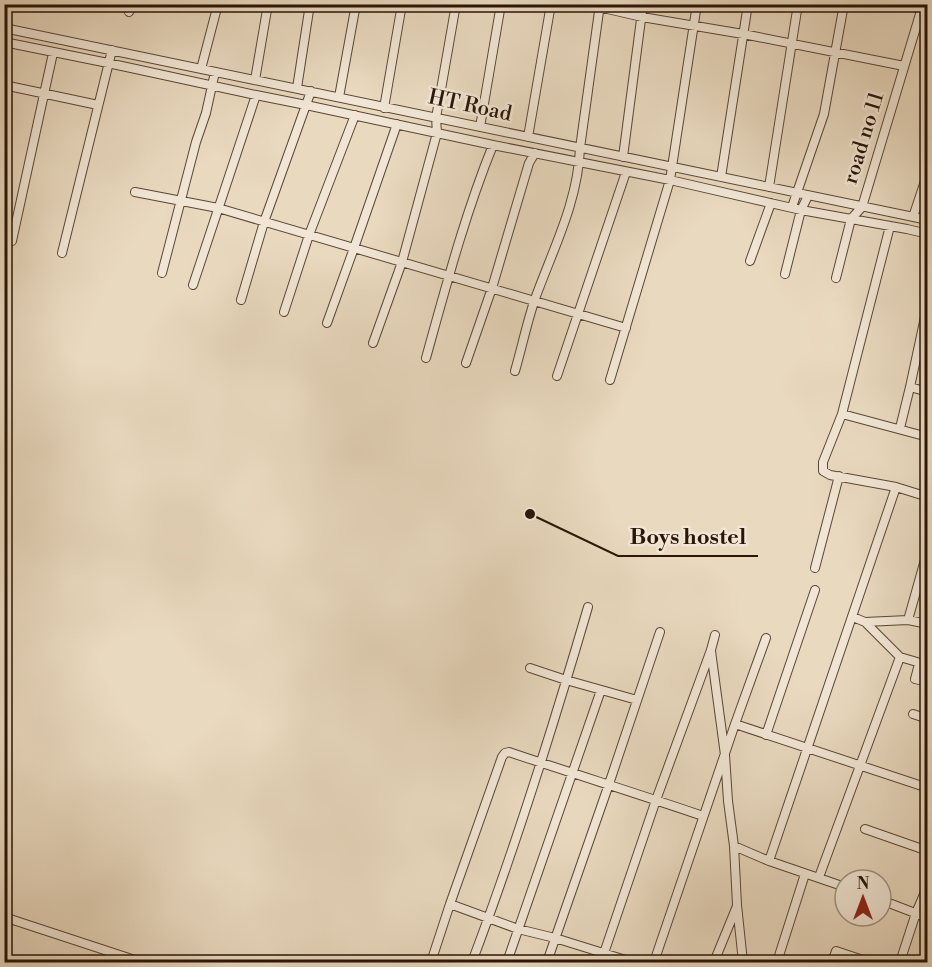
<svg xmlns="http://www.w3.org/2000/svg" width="932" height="967" font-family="'Libre Bodoni',serif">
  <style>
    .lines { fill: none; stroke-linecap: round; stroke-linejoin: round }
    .minor-casing { stroke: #5a4635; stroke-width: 10 }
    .minor { stroke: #f1e6d5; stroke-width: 8 }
    .labels { text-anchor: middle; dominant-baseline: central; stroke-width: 5; stroke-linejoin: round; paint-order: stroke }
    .street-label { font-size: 21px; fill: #2a1507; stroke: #f1e6d5 }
    .leader { fill: none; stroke: #2a1507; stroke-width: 2 }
    .callout-dot { fill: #2a1507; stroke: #f1e6d5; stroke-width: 2 }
    .callout-label { font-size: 22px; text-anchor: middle; font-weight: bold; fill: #2a1507; stroke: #f1e6d5; stroke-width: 5; stroke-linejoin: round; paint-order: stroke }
  </style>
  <rect width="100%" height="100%" fill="#e9d9bf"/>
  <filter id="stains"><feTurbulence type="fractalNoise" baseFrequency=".00333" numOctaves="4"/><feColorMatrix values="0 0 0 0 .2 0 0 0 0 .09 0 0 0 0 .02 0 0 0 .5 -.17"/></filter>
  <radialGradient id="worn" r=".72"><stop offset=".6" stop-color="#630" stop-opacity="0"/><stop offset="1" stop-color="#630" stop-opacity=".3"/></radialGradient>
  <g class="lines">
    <defs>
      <path id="minor" d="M586,4L642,17L743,34L904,66
        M129,12L133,4
        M4,28L928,220
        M4,42L108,63L256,95L306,105L493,145L670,180L801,210L907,229L928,234
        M201,69L218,4
        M255,80L268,4
        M4,85L98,105
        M297,88L310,4
        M339,97L356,4
        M384,108L402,4
        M480,127L501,4
        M528,137L551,4
        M623,157L643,4
        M721,177L748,4
        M769,187L798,4
        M135,192L218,208L626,328
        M792,207L824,114L844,4
        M913,217L928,172
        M890,226L842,414L823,462V471L830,475L896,487L928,497
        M12,241L53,53
        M62,253L112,50
        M750,261L771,203
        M162,273L196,142L206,113L215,72
        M785,274L801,210L808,196
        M836,278L851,219L862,207L923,4
        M193,285L256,95
        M241,300L264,222L311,91
        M284,312L309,235L355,115
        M327,323L354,248L397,124
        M373,343L402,262L437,133L436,118L456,4
        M426,358C446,286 465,214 493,145
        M466,363L492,288L529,163L535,153
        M515,371C522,347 527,322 535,299C553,249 578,202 580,148L600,4
        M557,376L626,172
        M610,380L670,180L697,4
        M910,387L928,392
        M842,414L928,437
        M900,428L910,387L928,303
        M815,568L839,476
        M853,617L865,622L900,657L917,662L919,664L915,679L928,682
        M908,620L928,549
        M865,622L908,620L928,624
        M711,651L725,755L728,801L734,846L737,905L743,962
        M530,668L566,680L637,700
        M913,714L928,719
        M735,724L928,788
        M766,735L815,590
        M865,829L928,851
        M734,846L769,861L845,887
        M769,861L896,487
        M819,877L900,657
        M881,900L928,918
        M450,904L518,929L555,938L632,962
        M4,917L141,962
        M431,962L450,904L502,757L505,753L509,752C574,774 639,794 703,816
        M472,962C516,846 553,727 588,607
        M507,962L601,690
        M547,962L609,784L660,632
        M601,962L656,800L711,650L715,635
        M654,962L735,724L766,638
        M714,962L737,906
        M777,962L805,874
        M832,962L836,951L869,962
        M900,962L916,913L928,885"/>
    </defs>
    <!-- minor casing -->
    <use href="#minor" class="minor-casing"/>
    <!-- minor -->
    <use href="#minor" class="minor"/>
  </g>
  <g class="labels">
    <!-- street labels -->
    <g class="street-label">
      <text transform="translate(470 106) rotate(12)">HT Road</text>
      <text transform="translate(864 138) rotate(-73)">road no 11</text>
    </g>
  </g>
  <!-- callouts -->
  <path class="leader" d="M530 514L618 556H758"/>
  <circle class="callout-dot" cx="530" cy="514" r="6"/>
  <g class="callout-label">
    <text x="688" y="544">Boys hostel</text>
  </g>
  <!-- margin -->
  <rect width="932" height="967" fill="none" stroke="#e9d9bf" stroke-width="24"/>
  <rect x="6" y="6" width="920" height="955" fill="none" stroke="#2a1507" stroke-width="3"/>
  <rect x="12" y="12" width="908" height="943" fill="none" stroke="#2a1507" stroke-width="1.5"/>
  <!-- north arrow -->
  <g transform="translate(863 898)"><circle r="28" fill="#f1e6d5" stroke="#a19283" stroke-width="1.5"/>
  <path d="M0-4.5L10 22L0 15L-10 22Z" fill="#8f2418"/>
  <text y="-9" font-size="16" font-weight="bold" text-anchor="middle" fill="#2a1507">N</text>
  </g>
  <rect width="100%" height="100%" filter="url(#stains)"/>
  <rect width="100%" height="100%" fill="url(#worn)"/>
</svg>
